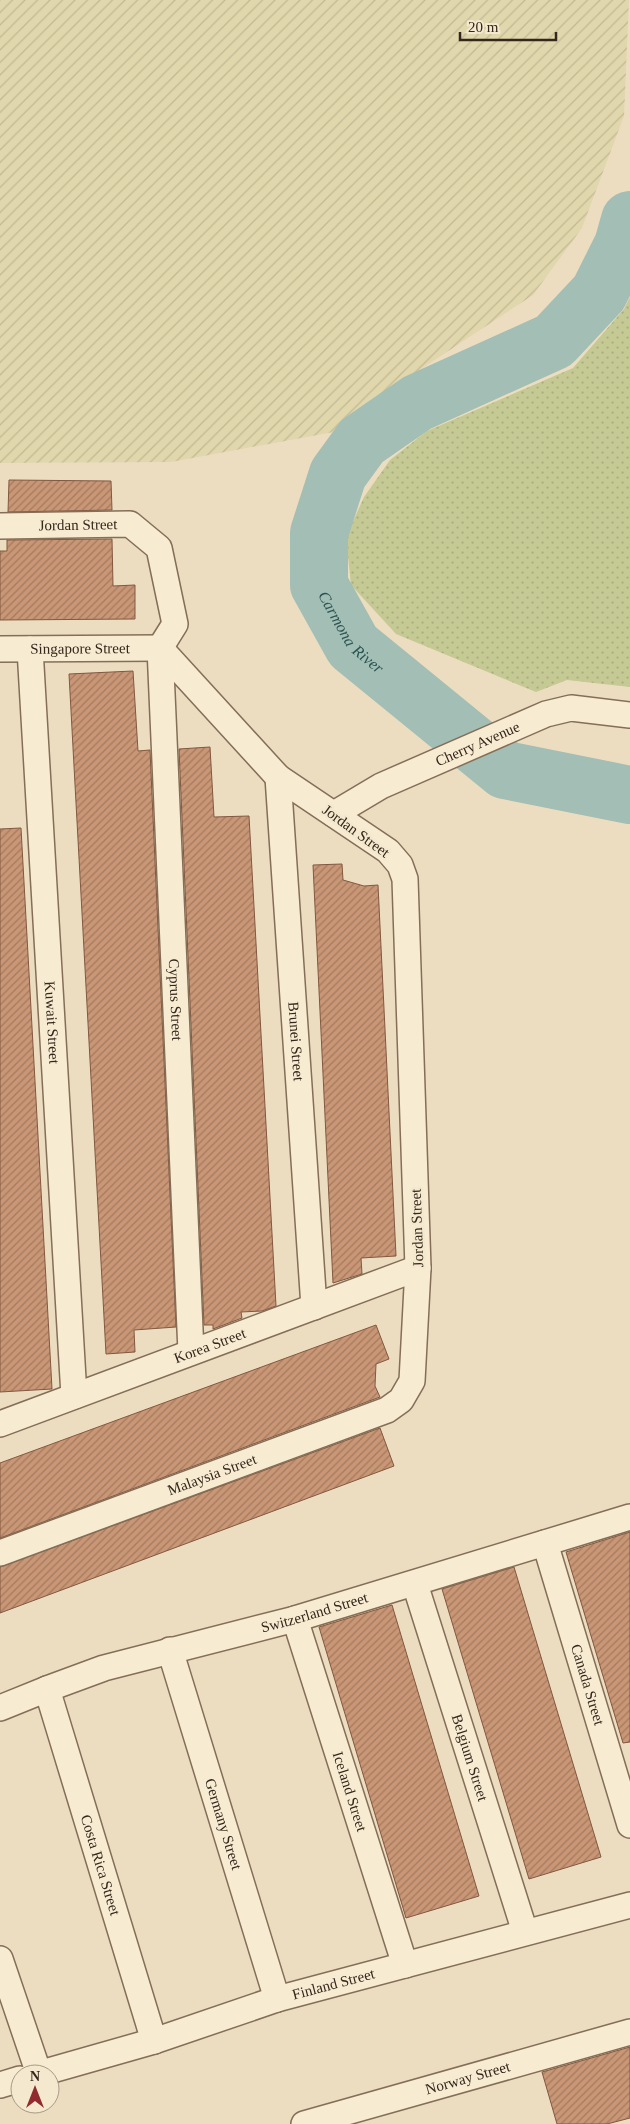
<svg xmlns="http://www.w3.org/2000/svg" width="630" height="2124" font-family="Georgia,serif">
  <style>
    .farmland { fill: url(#farmland-furrows) }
    .grass { fill: url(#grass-dots) }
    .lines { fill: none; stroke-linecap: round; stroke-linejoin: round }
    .river { stroke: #a2beb5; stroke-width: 58 }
    .building { fill: url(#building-hatch); stroke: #82583f }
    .street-casing { stroke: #846e58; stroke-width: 28 }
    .street { stroke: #f7ebd2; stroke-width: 25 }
    .labels { text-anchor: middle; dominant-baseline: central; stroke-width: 5; stroke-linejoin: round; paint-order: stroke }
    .street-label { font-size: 15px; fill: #34271c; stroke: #f4e8cf }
    .water-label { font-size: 16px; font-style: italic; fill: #2c5350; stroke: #f4e8cf }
  </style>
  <defs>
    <pattern id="farmland-furrows" width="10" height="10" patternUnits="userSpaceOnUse" patternTransform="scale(1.25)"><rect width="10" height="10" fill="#e1d7ad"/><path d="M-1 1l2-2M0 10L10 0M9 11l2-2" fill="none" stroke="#c2b994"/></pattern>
    <pattern id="grass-dots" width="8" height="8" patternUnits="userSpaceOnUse" patternTransform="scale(1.25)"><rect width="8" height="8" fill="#c5c994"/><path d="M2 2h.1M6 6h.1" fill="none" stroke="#aaad7f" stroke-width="1.8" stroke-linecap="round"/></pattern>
    <pattern id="building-hatch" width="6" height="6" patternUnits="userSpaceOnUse" patternTransform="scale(1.25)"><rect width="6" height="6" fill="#c99676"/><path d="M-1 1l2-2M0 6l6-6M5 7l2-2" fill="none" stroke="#a47a60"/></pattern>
  </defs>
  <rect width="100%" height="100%" fill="#ecddc0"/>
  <!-- farmland -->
  <path class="farmland" d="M0,0H629L624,116L582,228L533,295L409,377L334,432L171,462L0,463Z"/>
  <!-- grass -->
  <path class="grass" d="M630,297V687L567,680L536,692L396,634L351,585L346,537L364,497L390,460L427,431L573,368L624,309Z"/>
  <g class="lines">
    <!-- river -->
    <path class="river" id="s1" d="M630,220L623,245L599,293L554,341L417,403L362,441L338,474L319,533V585L353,646L505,770L630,795"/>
  </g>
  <!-- building -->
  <path class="building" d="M9,480L111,481L112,510L8,512Z
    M112,539L113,586L135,585V619L0,620V551H7V540Z
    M133,671L138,751L150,750L176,1327L134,1330L135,1352L106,1354L69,674Z
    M210,747L214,817L249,816L276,1306L262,1311L241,1312L242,1318L213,1329V1325H204L179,749Z
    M21,828L52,1389L0,1392V829Z
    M342,864L343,880L364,886L378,885L396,1256L361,1258L362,1274L333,1283L313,865Z
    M376,1325L389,1359L376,1364L375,1386L380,1397L0,1538V1463Z
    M380,1428L394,1466L0,1613V1567Z
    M630,1532V1742L623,1743L566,1552Z
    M514,1567L601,1857L529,1879L442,1589Z
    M392,1605L479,1896L406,1918L319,1627Z
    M630,2047V2118L607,2124H557L542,2072Z"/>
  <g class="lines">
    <defs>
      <g id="street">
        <path id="s2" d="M0,526L130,524L159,548L175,624L160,648"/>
        <path id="s3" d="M160,648L191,1352"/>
        <path id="s4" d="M0,649L160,648"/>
        <path id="s5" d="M30,649L74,1396"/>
        <path id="s6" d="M278,777L314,1307"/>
        <path id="s7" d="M334,814L381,786L546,714L571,708L630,715"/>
        <path id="s8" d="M0,1424L418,1268"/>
        <path id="s9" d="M545,1543L630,1825"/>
        <path id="s10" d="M0,1553L387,1410L401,1400L412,1381L418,1268L405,879L400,865L388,851L278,777L160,648"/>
        <path id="s11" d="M415,1584L525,1932"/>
        <path id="s12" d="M295,1619L405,1965"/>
        <path id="s13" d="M170,1650L277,1999"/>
        <path id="s14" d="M47,1689L154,2041"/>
        <path id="s15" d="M0,1708L47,1689L104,1668L295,1619L630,1517"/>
        <path d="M0,1959L39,2074"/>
        <path id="s16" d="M38,2074L154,2041L277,1999L630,1905"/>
        <path d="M0,2085L20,2079"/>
        <path id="s17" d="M304,2124L630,2032"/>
      </g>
    </defs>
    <!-- street casing -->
    <use href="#street" class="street-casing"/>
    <!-- street -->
    <use href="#street" class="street"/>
  </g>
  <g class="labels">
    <!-- street labels -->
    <g class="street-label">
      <text stroke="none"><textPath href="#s2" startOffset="78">Jordan Street</textPath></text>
      <text stroke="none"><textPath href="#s4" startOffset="80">Singapore Street</textPath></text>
      <text stroke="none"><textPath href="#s7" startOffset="160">Cherry Avenue</textPath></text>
      <text transform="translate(356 831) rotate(36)">Jordan Street</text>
      <text stroke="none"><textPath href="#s3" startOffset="352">Cyprus Street</textPath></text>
      <text stroke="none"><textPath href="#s5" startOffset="374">Kuwait Street</textPath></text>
      <text stroke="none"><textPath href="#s6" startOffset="265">Brunei Street</textPath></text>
      <text transform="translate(417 1228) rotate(-92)">Jordan Street</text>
      <text stroke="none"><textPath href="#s8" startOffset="224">Korea Street</textPath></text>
      <text stroke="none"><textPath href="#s10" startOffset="226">Malaysia Street</textPath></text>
      <text stroke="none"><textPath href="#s15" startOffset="329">Switzerland Street</textPath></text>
      <text stroke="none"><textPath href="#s9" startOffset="148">Canada Street</textPath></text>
      <text stroke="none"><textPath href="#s11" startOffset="182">Belgium Street</textPath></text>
      <text stroke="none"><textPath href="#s12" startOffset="181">Iceland Street</textPath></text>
      <text stroke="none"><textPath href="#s13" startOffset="182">Germany Street</textPath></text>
      <text stroke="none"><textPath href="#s14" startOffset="184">Costa Rica Street</textPath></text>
      <text stroke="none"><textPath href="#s16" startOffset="309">Finland Street</textPath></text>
      <text stroke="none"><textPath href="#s17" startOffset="170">Norway Street</textPath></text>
    </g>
    <!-- water labels -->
    <g class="water-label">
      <text stroke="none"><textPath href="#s1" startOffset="575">Carmona River</textPath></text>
    </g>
  </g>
  <!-- north arrow -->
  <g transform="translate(35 2089)"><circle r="24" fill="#f4e8cf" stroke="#a79b87"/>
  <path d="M0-4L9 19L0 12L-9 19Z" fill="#912b2f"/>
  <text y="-8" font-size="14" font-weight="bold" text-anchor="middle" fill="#34271c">N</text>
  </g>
  <!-- scale -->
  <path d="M460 32v8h96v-8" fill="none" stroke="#34271c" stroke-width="2.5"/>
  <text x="468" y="32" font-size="15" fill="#34271c" stroke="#f4e8cf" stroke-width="4" paint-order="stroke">20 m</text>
</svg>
